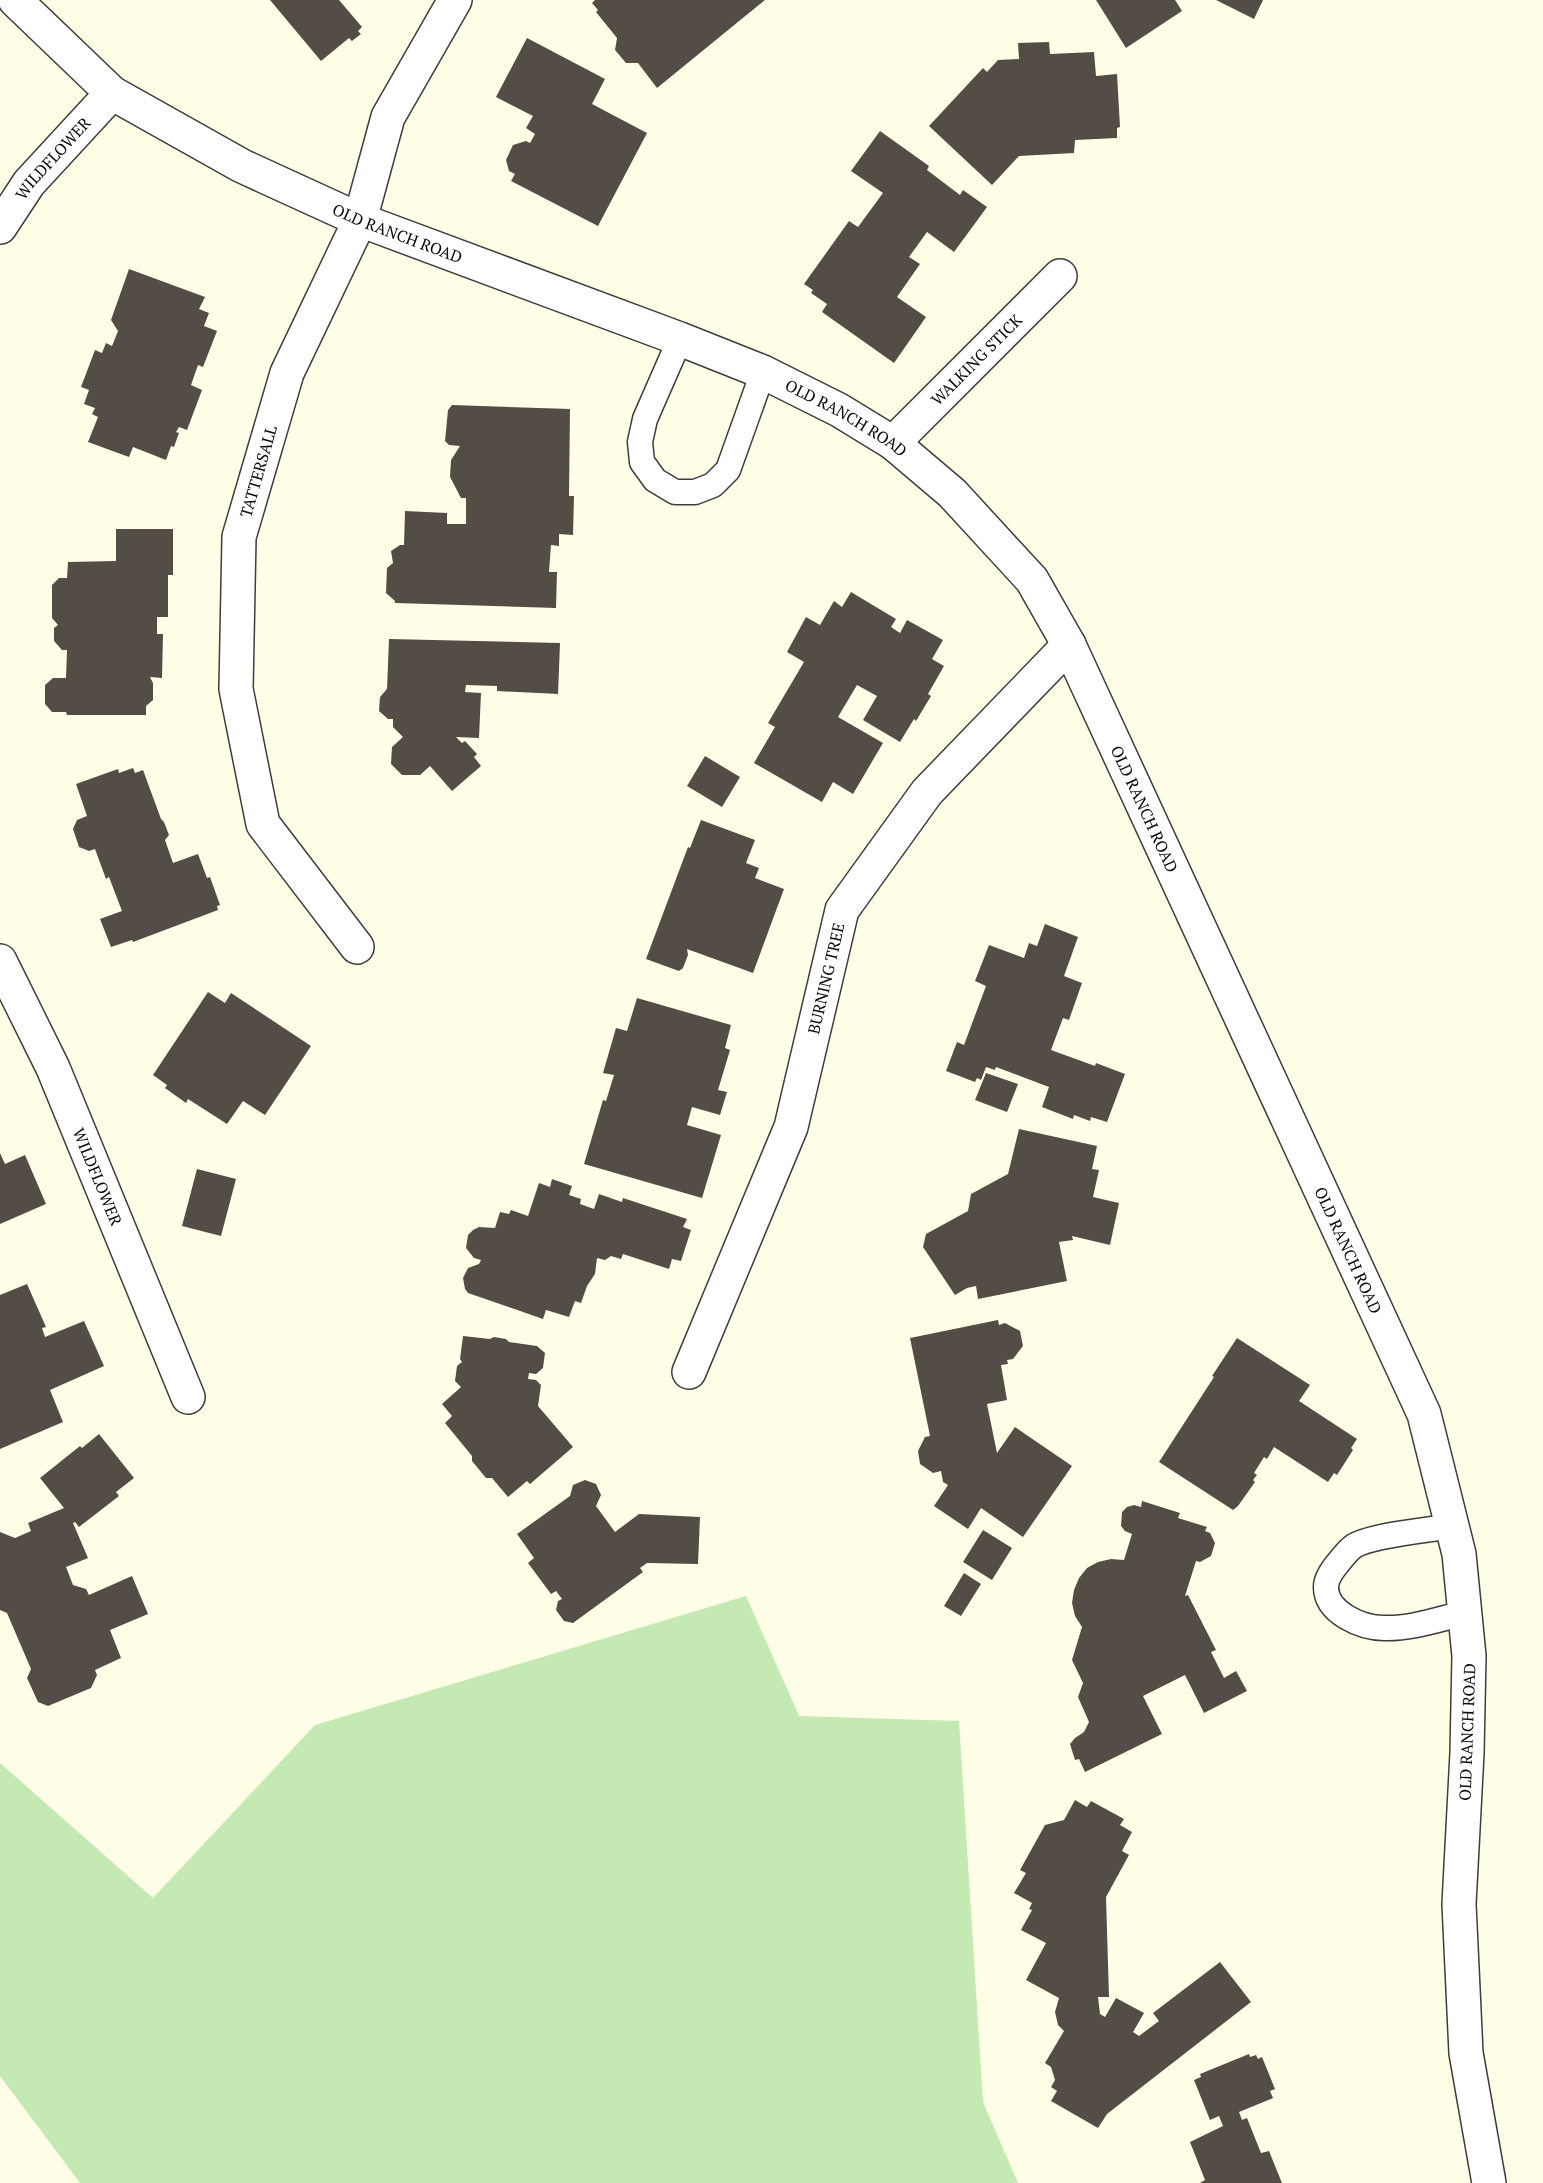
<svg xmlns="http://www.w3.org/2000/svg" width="1543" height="2183" font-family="'PT Serif',serif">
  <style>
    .green { fill: #c4e9b2 }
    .building { fill: #534d46 }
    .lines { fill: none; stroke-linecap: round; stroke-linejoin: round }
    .service-casing { stroke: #3d3d3d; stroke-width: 27 }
    .minor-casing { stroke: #3d3d3d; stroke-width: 36 }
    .tertiary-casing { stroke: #3d3d3d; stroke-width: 36 }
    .service { stroke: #fff; stroke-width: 24 }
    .minor { stroke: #fff; stroke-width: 33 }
    .tertiary { stroke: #fff; stroke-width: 33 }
    .labels { text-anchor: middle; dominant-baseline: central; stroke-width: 6; stroke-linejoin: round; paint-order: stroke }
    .street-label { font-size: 16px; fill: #0a0a0a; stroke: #fff }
  </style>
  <rect width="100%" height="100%" fill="#ffffe7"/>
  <!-- green -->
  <path class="green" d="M746,1596L799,1716L959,1721L983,2102L1018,2183H80L0,2076V1763L153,1898L315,1725Z"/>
  <!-- building -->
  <path class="building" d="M270,0H339L362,27L358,31L361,34L352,41L349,38L321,61Z
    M595,0H765L657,88L638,63H626L615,50L617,38L596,12L598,10L592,3Z
    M1096,0H1175L1182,11L1126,48Z
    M1216,0H1263L1254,19Z
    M527,38L605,79L592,104L647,133L598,226L511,181L515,174L509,171L506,160L513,145L526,141L530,143L535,134L526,128L533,116L496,97Z
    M1049,42L1050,54L1094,52L1096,76L1117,74L1120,127L1117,128V138L1075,140L1074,153L1019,156L992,185L929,126L983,68L987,72L998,60L1019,59L1018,43Z
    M880,131L929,166L927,170L960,195L963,190L987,207L954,252L927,232L909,257L920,264L897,297L926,317L894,363L822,312L827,304L811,293L813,290L804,284L849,221L858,227L883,193L851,171Z
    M129,269L205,297L199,309L209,313L204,326L217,331L203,367L198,365L191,385L202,390L187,430L179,427L176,432L179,433L174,447L171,446L166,460L133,447L129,457L88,442L98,417L92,414L95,408L84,404L89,390L81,387L95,350L102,353L106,343L112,346L118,331L111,320Z
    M452,405L570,409L569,496H574L573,535L559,534V546L551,545L549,572H557L556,608L395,603V601L386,593L387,568L393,563L391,551L400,545H404L405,511L447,513V524H466V498H461L450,477L451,460L460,446L449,445L445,441L448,410Z
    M116,529H173V575H168V617H157V634H163L162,678L150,677L153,683V700L146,706V715H67L66,712H52L45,704V685L53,678H66L67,650H62L54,641V628L58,625L52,618V585L59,578H67L68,562L116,561Z
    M851,592L896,619L891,627L900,633L907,620L943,640L932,659L944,666L928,694L931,696L916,721L914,719L900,742L863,720L877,696L857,685L838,717L883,743L853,794L833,782L822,802L754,763L775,727L768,723L804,662L787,652L806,617L820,625L834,601L842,607Z
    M389,639L560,643L558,694L497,691V686L466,685L465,692L481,693L479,738L456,737L462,743L465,741L477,754L474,757L481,766L452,791L430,766L420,775H402L391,764L392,747L403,737L393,727V719H388L379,711L380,697L387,689Z
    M705,756L740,777L722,807L687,786Z
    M133,768L135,773L143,770L161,819L164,822L169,835L165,840L173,863L198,854L207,878L210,877L220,905L217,906L218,910L133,942L132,940L111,947L100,919L122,911L109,877L106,879L95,849L89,851L79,847L73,829L77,820L87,816L76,784L118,769L119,773Z
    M701,820L755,840L746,863L759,868L755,878L784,889L753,973L687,949L688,955L683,968L679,971L646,959L688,847L690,848Z
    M1045,924L1078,937L1064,976L1082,983L1069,1020L1063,1018L1051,1050L1095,1066L1096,1063L1125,1074L1107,1122L1091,1117L1090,1121L1074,1115L1073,1119L1042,1107L1049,1087L996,1067L995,1070L986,1067L981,1080L977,1078L975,1082L946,1071L957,1042L964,1045L986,986L975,981L989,945L1024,958L1029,943L1037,946Z
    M208,992L225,1003L231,993L311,1046L265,1115L243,1101L227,1124L188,1099L186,1103L165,1088L167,1085L153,1075Z
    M637,998L731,1025L725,1048L730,1050L718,1090L727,1092L720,1115L692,1107L687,1125L721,1135L702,1198L584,1164L603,1100L606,1101L614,1075L603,1073L616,1028L627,1031Z
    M986,1073L1018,1084L1007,1112L975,1100Z
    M1019,1129L1097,1146L1092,1169L1099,1170L1093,1197L1119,1203L1110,1245L1072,1236L1073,1240L1059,1242L1067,1281L978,1299L976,1286L967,1288L955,1295L923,1247L926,1234L968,1211L971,1194L1008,1174Z
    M0,1153L5,1164L25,1155L46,1204L0,1224Z
    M197,1169L236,1179L221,1236L182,1226Z
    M552,1179L572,1186L569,1195L581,1199L580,1204L594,1209L599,1194L622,1202L623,1198L687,1219L683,1227L691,1230L681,1261L672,1259L669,1269L623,1254L621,1259L611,1256L605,1260L597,1258L595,1274L587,1286L581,1303L575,1301L569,1317L546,1310L543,1319L468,1293L465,1289L463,1278L468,1268L479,1264L481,1260L474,1258L466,1248L468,1235L473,1230L479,1227L495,1228L500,1212L509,1214L511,1210L528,1216L539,1183L550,1187Z
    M27,1284L46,1327L42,1328L45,1337L84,1321L104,1366L50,1390L63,1422L0,1449V1295Z
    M998,1320L999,1325L1005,1323L1020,1331L1023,1346L1013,1359L1007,1360L1008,1364L1001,1365L1007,1400L987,1404L997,1453L1015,1427L1072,1466L1023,1537L981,1508L968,1529L934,1506L948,1485L943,1482L941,1471L933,1473L920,1464L918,1451L925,1437L930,1436L910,1338Z
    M463,1336L490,1339L494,1337L506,1339L509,1342L537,1346L545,1353L543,1368L536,1374L529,1373L528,1379L536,1380L541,1385L538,1406L573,1447L530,1484L527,1481L508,1497L492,1478H486L472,1461V1456L445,1423L452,1416L442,1404L461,1387L455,1381L457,1366L462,1362L460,1359Z
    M1237,1338L1310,1385L1299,1401L1357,1439L1351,1448L1353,1450L1337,1475L1334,1473L1328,1482L1274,1447L1267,1459L1264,1457L1254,1473L1257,1475L1253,1480L1255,1482L1238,1506L1233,1510L1159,1462L1214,1377L1212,1376Z
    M99,1434L134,1478L116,1492L119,1496L79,1527L75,1522L73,1523L88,1558L66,1567L73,1585L86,1589L89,1595L132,1576L148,1614L110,1630L121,1658L95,1670L97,1675L91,1688L48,1706L38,1702L27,1678L31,1669L7,1613L0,1610V1532L15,1538L31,1531L28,1523L64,1508L40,1478L80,1446L82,1448Z
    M585,1480L596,1484L601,1495L596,1506L615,1532L639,1514L700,1517L698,1564L647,1563L640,1568L643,1572L573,1623L564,1621L556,1610L558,1601L562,1599L556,1591L551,1594L528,1563L534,1558L517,1534L570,1496L573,1485Z
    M1142,1501L1180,1513L1178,1518L1207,1527L1205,1531L1210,1533L1215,1543L1211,1556L1200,1562L1196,1561L1185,1596L1188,1595L1216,1650L1211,1652L1224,1678L1236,1671L1247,1691L1204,1713L1185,1675L1143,1696L1162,1734L1085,1772L1079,1759L1075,1760L1070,1744L1075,1738L1084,1732L1089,1722L1078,1697L1083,1683L1072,1660L1082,1627L1075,1616L1072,1603L1074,1590L1079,1578L1087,1568L1098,1562L1111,1559L1124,1560L1132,1534L1125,1531L1121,1526L1122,1512L1127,1507L1134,1505L1141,1507Z
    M983,1530L1012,1548L992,1580L963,1562Z
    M964,1573L981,1584L961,1616L944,1606Z
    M1075,1800L1087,1807L1091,1801L1124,1819L1120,1825L1132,1832L1122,1851L1129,1855L1106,1897L1109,1997H1098L1100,2014L1105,2017L1116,1998L1144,2013L1133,2032L1139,2036L1159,2021L1153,2013L1220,1962L1251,2002L1107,2114L1098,2128L1051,2101L1057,2091L1051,2087L1055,2080L1051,2067L1045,2063L1064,2031L1058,2025L1055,2012L1059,1998L1026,1980L1046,1943L1021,1930L1032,1910L1029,1909L1032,1903L1014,1893L1026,1873L1020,1870L1045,1825L1064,1820Z
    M1249,2054L1250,2057L1256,2055L1258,2059L1262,2057L1275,2089L1270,2091L1273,2098L1239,2112L1242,2120L1247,2118L1261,2153L1269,2151L1282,2183H1200L1205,2180L1190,2142L1223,2126L1219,2116L1210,2120L1194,2080L1201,2077L1200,2074Z"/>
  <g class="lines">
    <defs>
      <path id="service" d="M680,339L645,419L640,442L642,462L655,480L675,492H695L713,485L728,470L763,372
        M1453,1526C1430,1530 1372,1535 1354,1546C1348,1550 1343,1557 1338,1563C1333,1569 1326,1578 1326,1587C1326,1613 1362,1628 1384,1628C1411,1629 1439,1619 1465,1613"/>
      <g id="minor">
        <path id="s1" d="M0,227L29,183L112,93"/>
        <path id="s2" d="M893,443L1060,276"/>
        <path id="s3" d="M357,947L263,824L236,689L239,537L287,373L360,220L388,117L455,0"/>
        <path id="s4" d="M0,961L53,1068L188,1397"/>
        <path id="s5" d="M689,1372L791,1127L842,910L927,792L1069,645"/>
      </g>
      <g id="tertiary">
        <path id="s6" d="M15,0L112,93L242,166L360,220L680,339L763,372L839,410L893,443L952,493L1032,580L1069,645L1424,1414L1459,1554L1469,1656L1467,1753L1459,1904L1466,2053L1489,2183"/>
      </g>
    </defs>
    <!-- service casing -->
    <use href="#service" class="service-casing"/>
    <!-- minor casing -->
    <use href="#minor" class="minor-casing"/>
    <!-- tertiary casing -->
    <use href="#tertiary" class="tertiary-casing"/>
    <!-- service -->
    <use href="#service" class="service"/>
    <!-- minor -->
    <use href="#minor" class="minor"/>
    <!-- tertiary -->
    <use href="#tertiary" class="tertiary"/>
  </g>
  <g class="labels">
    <!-- street labels -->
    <g class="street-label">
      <text stroke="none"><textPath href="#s1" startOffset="87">WILDFLOWER</textPath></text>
      <text stroke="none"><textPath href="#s6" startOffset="453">OLD RANCH ROAD</textPath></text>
      <text stroke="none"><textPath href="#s2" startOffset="118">WALKING STICK</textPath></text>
      <text stroke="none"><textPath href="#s6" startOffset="939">OLD RANCH ROAD</textPath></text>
      <text stroke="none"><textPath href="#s3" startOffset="513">TATTERSALL</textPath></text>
      <text stroke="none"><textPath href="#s6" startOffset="1443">OLD RANCH ROAD</textPath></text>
      <text stroke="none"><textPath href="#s5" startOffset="418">BURNING TREE</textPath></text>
      <text stroke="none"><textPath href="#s4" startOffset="237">WILDFLOWER</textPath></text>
      <text stroke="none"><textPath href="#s6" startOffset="1929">OLD RANCH ROAD</textPath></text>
      <text transform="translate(1467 1732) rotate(-88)">OLD RANCH ROAD</text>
    </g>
  </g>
</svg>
